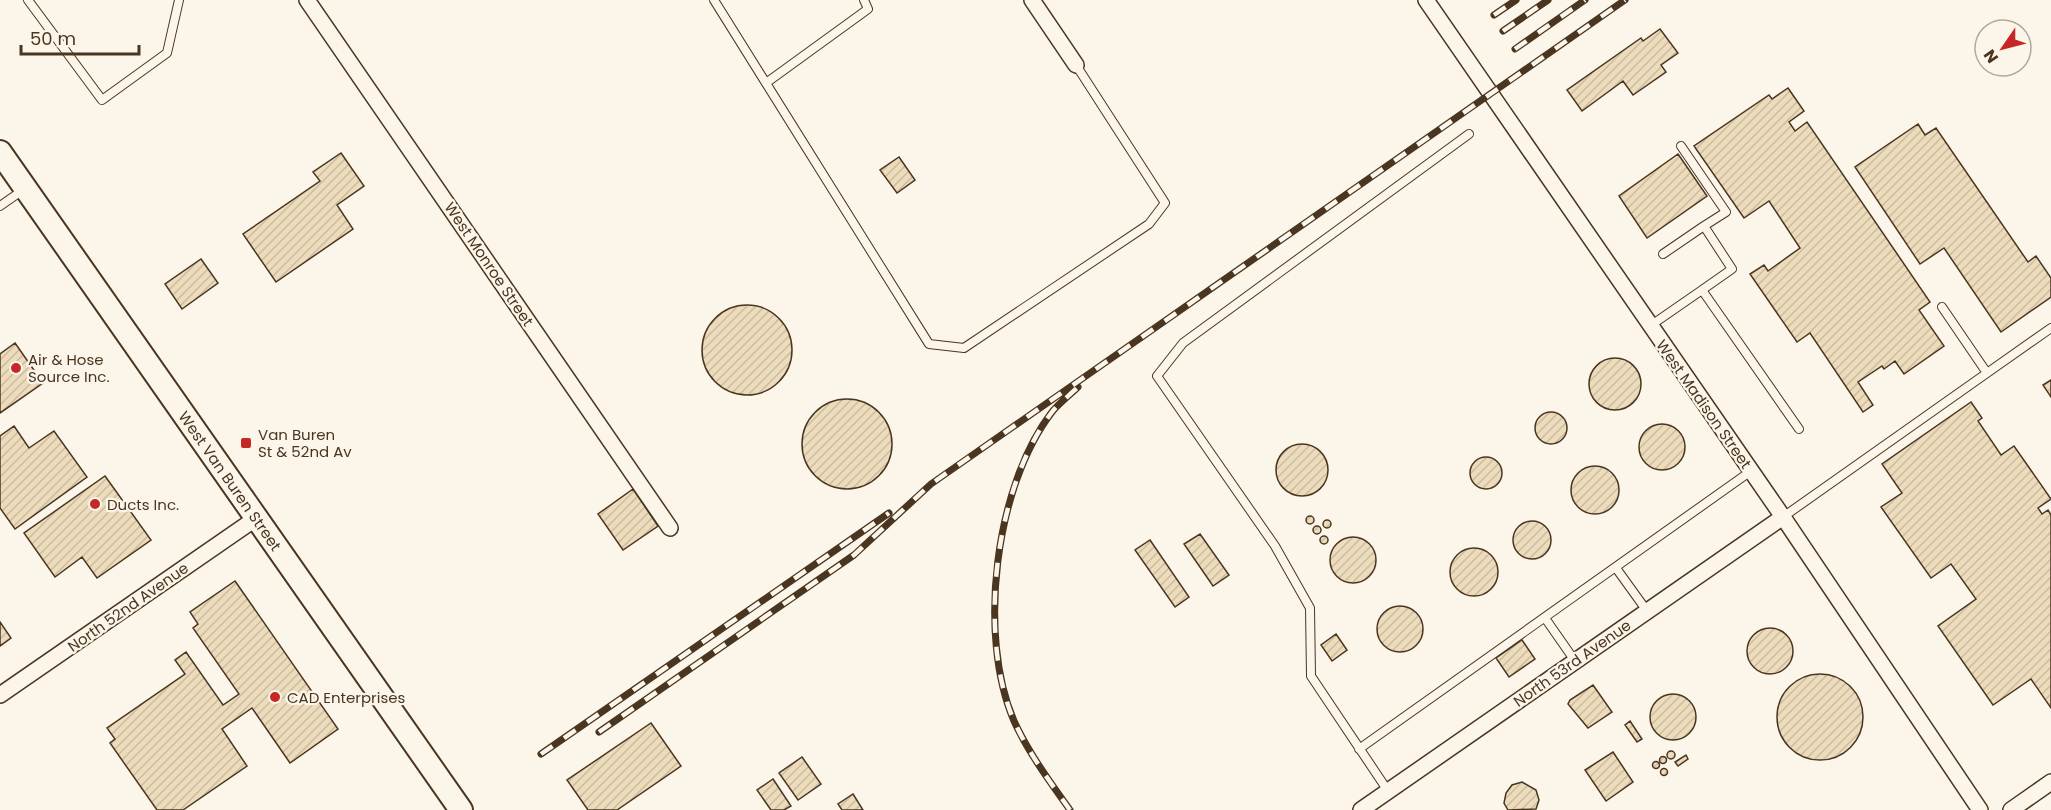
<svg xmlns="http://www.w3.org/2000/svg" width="2051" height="810" font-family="Poppins,sans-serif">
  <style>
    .building { fill: url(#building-hatch); stroke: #4a3520; stroke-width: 1.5 }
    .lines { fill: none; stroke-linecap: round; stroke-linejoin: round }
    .lane-casing { stroke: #4a3520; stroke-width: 10 }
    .street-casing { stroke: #4a3520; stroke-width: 18 }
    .primary-casing { stroke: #4a3520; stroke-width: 26 }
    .lane { stroke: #fbf6e9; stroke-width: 8 }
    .street { stroke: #fbf6e9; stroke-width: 15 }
    .primary { stroke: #fbf6e9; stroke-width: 22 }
    .rail-casing { stroke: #4a3520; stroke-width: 7 }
    .rail { stroke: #fbf6e9; stroke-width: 4.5; stroke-dasharray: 14; stroke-linecap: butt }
    .poi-dot { fill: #c62828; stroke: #fbf6e9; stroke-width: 2 }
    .labels { text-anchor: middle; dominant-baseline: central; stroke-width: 4.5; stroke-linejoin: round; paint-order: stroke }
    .street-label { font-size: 15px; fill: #4a3520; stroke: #fbf6e9 }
    .poi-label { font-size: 15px; fill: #4a3520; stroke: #fbf6e9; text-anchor: start }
  </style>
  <defs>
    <pattern id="building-hatch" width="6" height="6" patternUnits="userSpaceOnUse" patternTransform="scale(1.5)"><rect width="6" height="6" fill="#ecdcbc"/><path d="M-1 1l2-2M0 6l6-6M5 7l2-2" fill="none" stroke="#ccbda1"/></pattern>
  </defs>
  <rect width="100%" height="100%" fill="#fbf6e9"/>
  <!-- building -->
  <path class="building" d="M1660,29L1678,53L1661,65L1666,72L1633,95L1623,81L1582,111L1567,90L1641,38L1643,41Z
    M1788,88L1804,111L1789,122L1795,131L1807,122L1930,302L1919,310L1944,346L1904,374L1895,361L1884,369L1882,366L1858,382L1873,405L1863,412L1810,333L1797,342L1750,274L1764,265L1768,271L1800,248L1769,201L1744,218L1694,146L1769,95L1772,99Z
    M1918,124L1925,135L1936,128L2028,262L2036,256L2051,278V297L2001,332L1944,248L1920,264L1855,167Z
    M341,153L364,186L337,205L353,229L276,282L243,234L320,181L313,172Z
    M1678,154L1707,196L1647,238L1619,196Z
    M899,157L915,180L897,193L880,170Z
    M201,259L218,283L182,309L165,284Z
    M702 350a45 45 0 1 1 90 0a45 45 0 1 1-90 0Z
    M15,343L43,383L0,413V354Z
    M1589 384a26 26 0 1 1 52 0a26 26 0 1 1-52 0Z
    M2051,380V397L2043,385Z
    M802 444a45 45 0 1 1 90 0a45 45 0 1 1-90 0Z
    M1971,402L1982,418L1978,421L2001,455L2014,446L2051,499L2038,508L2042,514L2048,510L2051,515V708L2031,679L1993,705L1938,626L1976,599L1951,564L1931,578L1881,507L1902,493L1882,464Z
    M1535 428a16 16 0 1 1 32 0a16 16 0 1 1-32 0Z
    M1639 447a23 23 0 1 1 46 0a23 23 0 1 1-46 0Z
    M14,426L29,448L54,431L87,477L15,529L0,508V436Z
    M1276 470a26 26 0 1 1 52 0a26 26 0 1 1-52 0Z
    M1470 473a16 16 0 1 1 32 0a16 16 0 1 1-32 0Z
    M1571 490a24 24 0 1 1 48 0a24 24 0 1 1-48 0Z
    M105,476L151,540L97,578L82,557L55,577L24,533Z
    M633,489L658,526L623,550L598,514Z
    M1306 520a4 4 0 1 1 8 0a4 4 0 1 1-8 0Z
    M1323 524a4 4 0 1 1 8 0a4 4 0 1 1-8 0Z
    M1513 540a19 19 0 1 1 38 0a19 19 0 1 1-38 0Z
    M1313 530a4 4 0 1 1 8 0a4 4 0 1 1-8 0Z
    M1200,534L1229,575L1213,586L1184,544Z
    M1320 540a4 4 0 1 1 8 0a4 4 0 1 1-8 0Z
    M1330 560a23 23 0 1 1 46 0a23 23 0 1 1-46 0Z
    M1150,540L1189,597L1175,607L1135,550Z
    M1450 572a24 24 0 1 1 48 0a24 24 0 1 1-48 0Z
    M235,581L338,729L290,763L252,708L222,729L247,766L183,810H157L110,743L115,739L107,728L185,674L175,660L186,652L223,705L239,694L193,628L198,624L190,612Z
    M1377 629a23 23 0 1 1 46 0a23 23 0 1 1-46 0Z
    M0,622L11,638L0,646Z
    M1747 651a23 23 0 1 1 46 0a23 23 0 1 1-46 0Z
    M1336,634L1347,650L1332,661L1321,645Z
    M1522,640L1535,659L1509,677L1496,658Z
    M1777 717a43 43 0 1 1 86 0a43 43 0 1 1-86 0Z
    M1593,685L1612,712L1588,728L1568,704L1570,700Z
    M1650 717a23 23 0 1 1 46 0a23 23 0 1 1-46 0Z
    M1630,721L1642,739L1637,742L1625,725Z
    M651,723L681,766L617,810H588L567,780Z
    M1667 755a4 4 0 1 1 8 0a4 4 0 1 1-8 0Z
    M1613,752L1633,782L1606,801L1585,770Z
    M1686,755L1688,759L1678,766L1675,762Z
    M1659.5 760a3.5 3.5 0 1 1 7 0a3.5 3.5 0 1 1-7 0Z
    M802,757L821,784L798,800L779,773Z
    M1652.5 765a3.5 3.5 0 1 1 7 0a3.5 3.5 0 1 1-7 0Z
    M1660.5 772a3.5 3.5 0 1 1 7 0a3.5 3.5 0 1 1-7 0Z
    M773,779L791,806L784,810H771L757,790Z
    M1522,782L1536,790L1539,800L1536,809L1508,810L1504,803L1506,793L1512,785Z
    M853,794L863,810H842L838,804Z"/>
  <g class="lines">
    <defs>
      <path id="lane" d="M28,0L102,100L167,53L179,0
        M714,0L929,344L964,348L1149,224L1165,203L1076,65
        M766,83L868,9L864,0
        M1681,146L1726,212L1704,226
        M0,206L23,190
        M1663,254L1704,226L1732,269L1702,290
        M1650,326L1702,290L1799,429
        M1987,373L2051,328
        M1783,517L1987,373L1942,307
        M1616,568L1647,611
        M1545,618L1575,661
        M1359,749L1751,471
        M1388,791L1311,676L1310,608L1275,546L1157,376L1183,343L1469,134"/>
      <path id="street" d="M307,0L670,528
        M1032,0L1076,65
        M1426,0L1783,517L1980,810
        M0,695L255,519
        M1361,810L1783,517
        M2011,810L2051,782"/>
      <path id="primary" d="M0,152L461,810"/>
    </defs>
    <!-- lane casing -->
    <use href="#lane" class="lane-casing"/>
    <!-- street casing -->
    <use href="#street" class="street-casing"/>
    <!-- primary casing -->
    <use href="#primary" class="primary-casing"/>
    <!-- lane -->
    <use href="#lane" class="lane"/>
    <!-- street -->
    <use href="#street" class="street"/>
    <!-- primary -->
    <use href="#primary" class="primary"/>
    <defs>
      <path id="rail" d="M1494,15L1516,0
        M1503,31L1548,0
        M1515,49L1585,0
        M599,732L854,555L931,484L1625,0
        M541,754L889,513
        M1070,810C1050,782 1028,752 1014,721C977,635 995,486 1052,412C1059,403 1070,395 1078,387"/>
    </defs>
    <!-- rail casing -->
    <use href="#rail" class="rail-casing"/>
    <!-- rail -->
    <use href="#rail" class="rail"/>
  </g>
  <!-- markers -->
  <g class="poi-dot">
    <circle cx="16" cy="368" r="6"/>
    <rect x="240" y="437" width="12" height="12" rx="3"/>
    <circle cx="95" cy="504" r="6"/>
    <circle cx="275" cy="697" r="6"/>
  </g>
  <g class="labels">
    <!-- street labels -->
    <g class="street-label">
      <text transform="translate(489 264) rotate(56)">West Monroe Street</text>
      <text transform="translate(1704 404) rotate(55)">West Madison Street</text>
      <text transform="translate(230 481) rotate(55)">West Van Buren Street</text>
      <text transform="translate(128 607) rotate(-35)">North 52nd Avenue</text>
      <text transform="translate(1572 663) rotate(-35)">North 53rd Avenue</text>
    </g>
    <!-- poi labels -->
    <g class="poi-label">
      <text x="28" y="359">Air &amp; Hose<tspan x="28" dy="17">Source Inc.</tspan></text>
      <text x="258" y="434">Van Buren<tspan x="258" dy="17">St &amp; 52nd Av</tspan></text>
      <text x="107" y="504">Ducts Inc.</text>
      <text x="287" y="697">CAD Enterprises</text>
    </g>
  </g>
  <!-- north arrow -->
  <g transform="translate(2003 48) rotate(235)"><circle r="28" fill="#fbf6e9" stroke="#b4a999" stroke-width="1.5"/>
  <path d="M0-4.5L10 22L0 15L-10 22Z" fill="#c62828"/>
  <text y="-9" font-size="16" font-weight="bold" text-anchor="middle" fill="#4a3520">N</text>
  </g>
  <!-- scale -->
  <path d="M21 45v9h118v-9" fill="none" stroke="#4a3520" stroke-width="3"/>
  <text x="30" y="45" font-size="18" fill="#4a3520" stroke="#fbf6e9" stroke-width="4.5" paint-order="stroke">50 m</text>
</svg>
